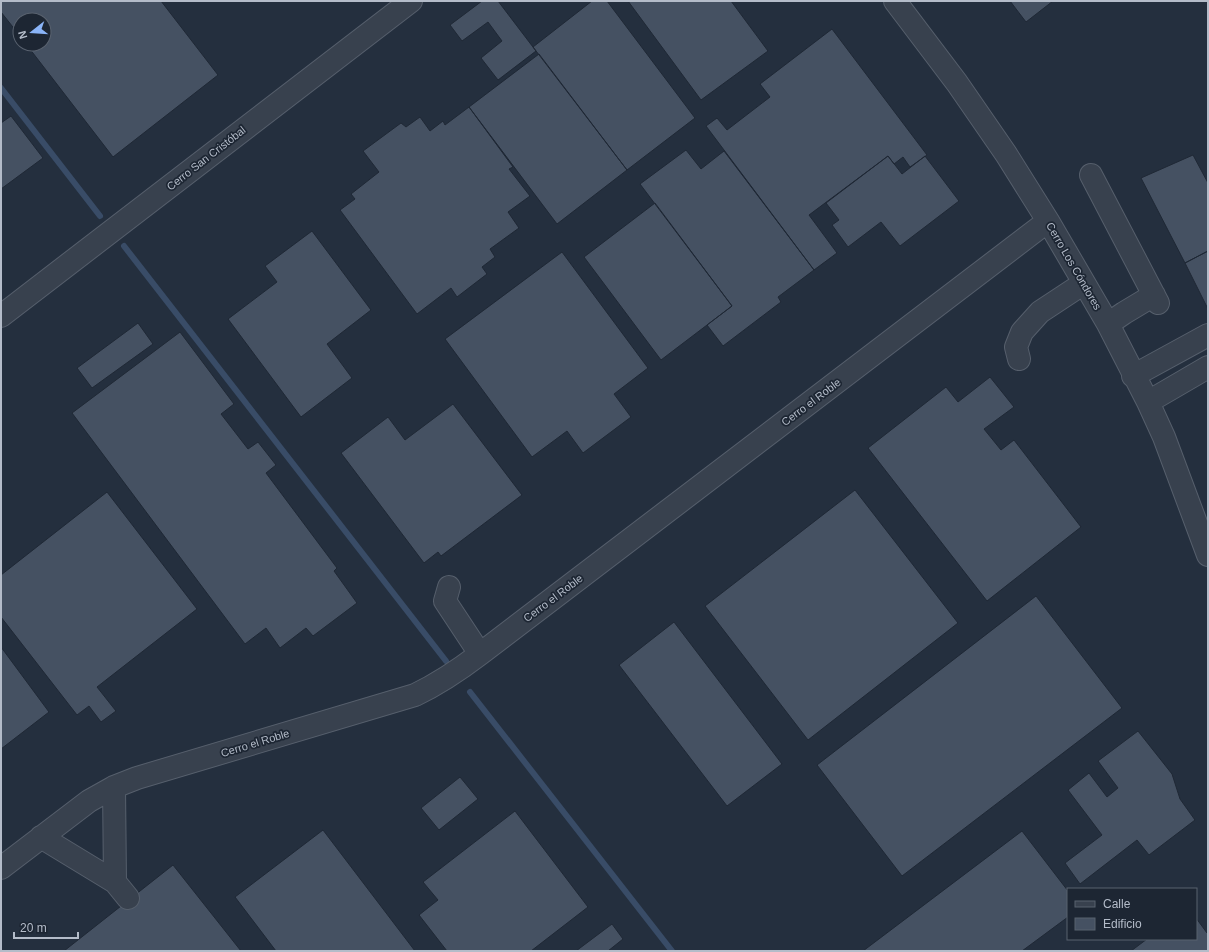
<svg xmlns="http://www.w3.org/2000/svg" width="1209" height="952" font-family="Arial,sans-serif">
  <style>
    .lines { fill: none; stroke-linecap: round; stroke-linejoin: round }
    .stream { stroke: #394c67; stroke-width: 6 }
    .building { fill: #455162; stroke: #1f2835 }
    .minor-casing { stroke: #565f6c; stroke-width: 24 }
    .minor { stroke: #38414e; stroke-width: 22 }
    .labels { text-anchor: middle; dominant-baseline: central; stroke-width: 3.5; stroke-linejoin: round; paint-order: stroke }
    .street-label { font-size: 11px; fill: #b4bcc9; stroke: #1d2633 }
  </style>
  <rect width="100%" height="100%" fill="#242f3e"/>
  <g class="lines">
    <!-- stream -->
    <path class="stream" d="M1,88L100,216
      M124,246L446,661
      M470,692L672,951"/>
  </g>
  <!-- building -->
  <path class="building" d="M1,1H161L218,75L113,157L26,44H44V20H20V36L1,12Z
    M482,1H498L536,51L498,80L481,58L502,41L488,22L462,41L450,25Z
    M592,1H607L695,118L627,170L533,47Z
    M628,1H731L768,51L701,100Z
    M1010,1H1053L1026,22Z
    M832,29L927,155L910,167L903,157L894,164L888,156L809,215L837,253L814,270L706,126L717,118L727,130L770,97L760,84Z
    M539,54L627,170L557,224L469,107Z
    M469,107L513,167L509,169L530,196L508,212L519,228L490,249L495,257L482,267L487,274L457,297L451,288L417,314L340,210L355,199L351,194L379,172L363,151L401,123L406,127L420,117L430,131L443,121L445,125Z
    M11,116L43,158L1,189V123Z
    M686,150L701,169L724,151L814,270L778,297L781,302L723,346L707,325L732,306L640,184Z
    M1193,155L1208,183V251L1185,263L1141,178Z
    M888,156L902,174L925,156L959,201L900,246L881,222L848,247L832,225L839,220L826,203Z
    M655,203L732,306L661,360L584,257Z
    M312,231L371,310L327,344L352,378L301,417L228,319L277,282L265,266Z
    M1208,251V309L1185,263Z
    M562,252L648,368L614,394L631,417L583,453L567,431L532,457L445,339Z
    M138,323L153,344L92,388L77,368Z
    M180,332L234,404L221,414L248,449L258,442L276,465L266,473L337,568L334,571L357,603L313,636L306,628L280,648L266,628L245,644L72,413Z
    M990,377L1014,407L984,429L1001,450L1014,440L1081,527L987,601L868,448L946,387L958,402Z
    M453,404L522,495L441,556L438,552L424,563L341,453L388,417L405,440Z
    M855,490L958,623L808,740L705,606Z
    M107,492L197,609L97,687L116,711L101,722L89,706L77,715L1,617V575Z
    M1036,596L1122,708L902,876L817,765Z
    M674,622L782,764L727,806L619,665Z
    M1,647L49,712L1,749Z
    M1138,731L1172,774L1180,799L1195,820L1149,855L1137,840L1080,884L1065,863L1102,835L1068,790L1089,773L1107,797L1118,788L1098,761Z
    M460,777L478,799L439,830L421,808Z
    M515,811L588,907L531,951H447L419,915L438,900L423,882Z
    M323,830L415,951H276L235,897Z
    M1022,831L1068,891V917L1022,951H863Z
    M173,865L241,951H64Z
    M1196,918L1207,933H1208V951H1131L1147,939H1196Z
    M612,924L623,939L608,951H576Z"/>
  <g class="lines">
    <defs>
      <path id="minor" d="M895,1L957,83L1006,154L1048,221L1108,324L1148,402L1164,437L1208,555
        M1091,175L1158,303
        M1,316L411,1
        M1108,324L1124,313L1154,295
        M1019,359L1016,347L1022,332L1040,312L1084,283
        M1133,376L1208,335
        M1148,402L1208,367
        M449,587L445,601L480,654
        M114,787L115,882
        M41,837L115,882L128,898
        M1,868L89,801L114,787L137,778L415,695C438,684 459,670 480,654L1048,221"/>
    </defs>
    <!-- minor casing -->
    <use href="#minor" class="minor-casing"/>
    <!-- minor -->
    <use href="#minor" class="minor"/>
  </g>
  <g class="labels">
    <!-- street labels -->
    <g class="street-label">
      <text transform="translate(206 158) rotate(-38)">Cerro San Cristóbal</text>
      <text transform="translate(1074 266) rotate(60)">Cerro Los Cóndores</text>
      <text transform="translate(811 402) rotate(-37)">Cerro el Roble</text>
      <text transform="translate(553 598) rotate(-37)">Cerro el Roble</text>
      <text transform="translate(255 743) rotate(-17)">Cerro el Roble</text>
    </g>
  </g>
  <!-- border -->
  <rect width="1209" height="952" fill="none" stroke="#b4bcc9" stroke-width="4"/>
  <!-- legend -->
  <rect x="1067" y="888" width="130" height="52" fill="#1d2633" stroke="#59626f"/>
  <rect x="1075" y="901" width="20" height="6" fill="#38414e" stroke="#59626f"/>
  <text x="1103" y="908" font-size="12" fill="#b4bcc9">Calle</text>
  <rect x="1075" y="918" width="20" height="12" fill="#455162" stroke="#59626f"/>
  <text x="1103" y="928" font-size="12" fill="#b4bcc9">Edificio</text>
  <!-- north arrow -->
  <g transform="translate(32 32) rotate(253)"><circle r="19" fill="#1d2633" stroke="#59626f"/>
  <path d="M0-3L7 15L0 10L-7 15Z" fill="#8ab4f8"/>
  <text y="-6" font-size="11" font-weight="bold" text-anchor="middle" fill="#b4bcc9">N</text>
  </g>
  <!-- scale -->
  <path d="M14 932v6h64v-6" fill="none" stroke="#b4bcc9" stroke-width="2"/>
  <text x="20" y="932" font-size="12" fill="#b4bcc9" stroke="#1d2633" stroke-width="3" paint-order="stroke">20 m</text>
</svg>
